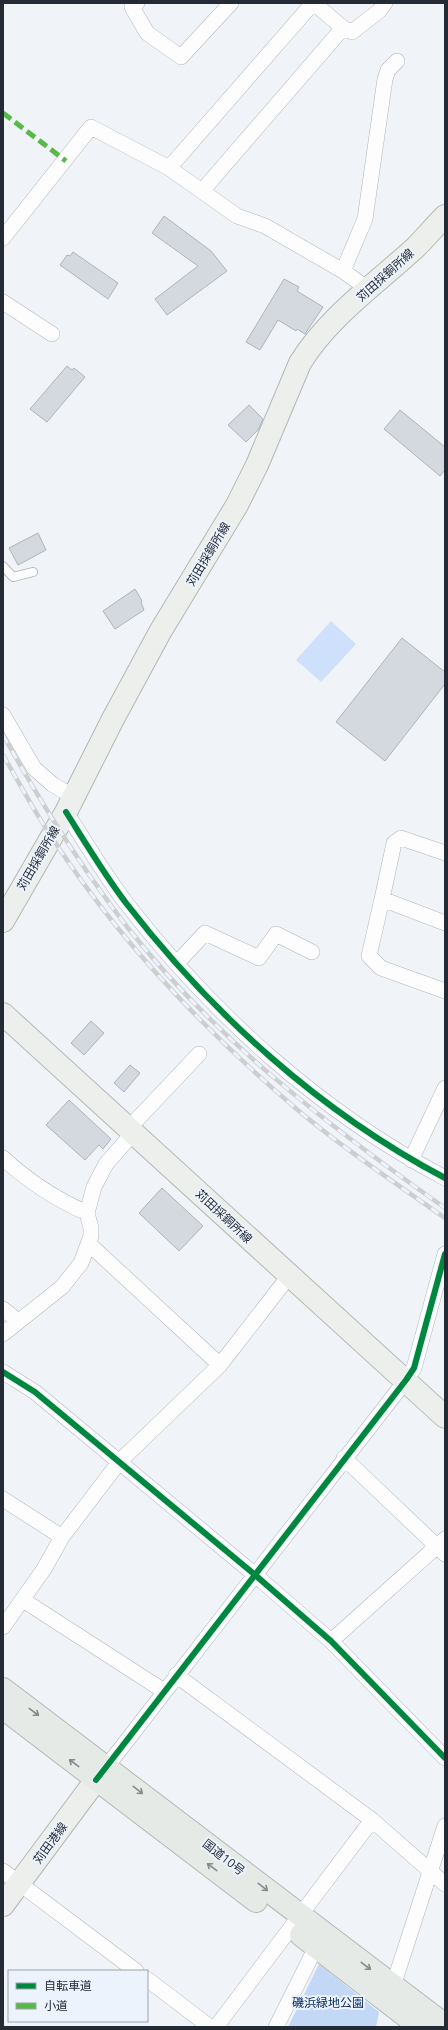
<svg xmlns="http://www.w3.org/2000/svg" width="448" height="2030" font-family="'Open Sans','Noto Sans JP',sans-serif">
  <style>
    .green { fill: #c3d7f6 }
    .water { fill: #cee0fc }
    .building { fill: #d4d9e0; stroke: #afb3ba }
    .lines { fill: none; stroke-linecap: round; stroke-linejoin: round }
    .service-casing { stroke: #b0b5bb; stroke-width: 10 }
    .minor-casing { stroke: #b0b5bb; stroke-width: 16 }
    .primary-casing { stroke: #b1b9b4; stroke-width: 24 }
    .trunk-casing { stroke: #b1b9b4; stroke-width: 24 }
    .service { stroke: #fdfdfe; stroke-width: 8 }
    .minor { stroke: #fdfdfe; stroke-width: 15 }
    .primary { stroke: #ecefeb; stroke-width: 22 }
    .trunk { stroke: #e6eae6; stroke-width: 22 }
    .rail-casing { stroke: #cccecf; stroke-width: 4.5 }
    .rail { stroke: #ecf3fd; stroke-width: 3; stroke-dasharray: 9; stroke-linecap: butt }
    .quiet { stroke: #58b947; stroke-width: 5; stroke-dasharray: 10 5; stroke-linecap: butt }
    .cycleway-casing { stroke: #ecf3fd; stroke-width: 8 }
    .cycleway { stroke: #00873e; stroke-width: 6 }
    .oneway { stroke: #868a8d }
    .labels { text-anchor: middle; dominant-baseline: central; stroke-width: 4; stroke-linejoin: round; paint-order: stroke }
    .street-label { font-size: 12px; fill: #252b34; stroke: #ecf3fd }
    .park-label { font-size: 12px; fill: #072d61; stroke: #ecf3fd }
  </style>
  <rect width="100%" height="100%" fill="#f0f4f9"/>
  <!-- green -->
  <path class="green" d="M319,1964L379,2012L376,2027H288Z"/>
  <!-- water -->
  <path class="water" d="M331,621L356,644L321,682L296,660Z"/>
  <!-- building -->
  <path class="building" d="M164,216L211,251L227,271L167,315L155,299L198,266L152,233Z
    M73,252L118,283L108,299L60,265L67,255L70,256Z
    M284,279L299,287L297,291L323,307L305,334L297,329L296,331L278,320L260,350L246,342Z
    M67,366L72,370L74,368L85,377L47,422L30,409Z
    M249,405L263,419L258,430L246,442L228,425Z
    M400,410L445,447V470L440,476L384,429Z
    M38,533L46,550L18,565L9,548Z
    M135,589L142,601L141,602L144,610L115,629L103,611Z
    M402,638L445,672V684L385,761L336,722Z
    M91,1021L104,1033L84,1055L71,1043Z
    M130,1065L140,1073L124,1092L114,1083Z
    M69,1100L111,1139L103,1149L99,1145L85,1160L46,1125Z
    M162,1188L203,1226L179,1251L139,1213Z"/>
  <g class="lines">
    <defs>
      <path id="service" d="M3,566L13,577L33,572"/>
      <path id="minor" d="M137,3L132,7L147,33L181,57L231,3
        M314,3L343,28L352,32L379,11L385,3
        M169,168L313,3
        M202,191L343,28
        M3,238L91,127L169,168L237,216L265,226L343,271L368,289
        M343,271L365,219L385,79L388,70L397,61
        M3,302L52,334
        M3,715L34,768L52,784L72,796
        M66,812C85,842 104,874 126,903C212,1014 320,1112 445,1178
        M382,899L394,843L401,838L445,853
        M445,923L382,899L369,956L381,968L445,991
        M177,963L205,933L259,958L276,934L312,952
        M129,1128L199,1054
        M3,1158C28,1181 55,1199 87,1213
        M411,1160L445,1088
        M89,1244L220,1365
        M3,1309L18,1321
        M3,1334L62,1287L81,1263L91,1236V1228L87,1213L94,1187L106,1164L134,1132
        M3,1372L35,1392L254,1574L331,1641L445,1758
        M344,1458L445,1554
        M3,1499L62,1537
        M23,1600L164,1691
        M3,1627L44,1569L62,1537L120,1461L220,1365L289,1276
        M331,1641L445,1539
        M176,1675L372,1820L445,1884
        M101,1774L406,1380L414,1368L445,1254
        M3,1871L136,1971
        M147,1979L210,2027
        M389,1993L393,1986L445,1826
        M216,2027L372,1820
        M276,2027L316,1947"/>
      <path id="primary" d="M3,921L66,812L114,717L160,632L237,505L257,465L300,363C328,317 376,284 416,247C426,237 435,226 445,216
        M3,1014L445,1417
        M3,1905L96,1780"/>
      <path id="trunk" d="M3,1689L445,2025
        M3,1708L256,1901
        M301,1935L420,2027"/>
    </defs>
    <!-- service casing -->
    <use href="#service" class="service-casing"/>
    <!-- minor casing -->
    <use href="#minor" class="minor-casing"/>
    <!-- primary casing -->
    <use href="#primary" class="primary-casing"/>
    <!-- trunk casing -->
    <use href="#trunk" class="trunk-casing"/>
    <!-- service -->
    <use href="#service" class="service"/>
    <!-- minor -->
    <use href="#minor" class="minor"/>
    <!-- primary -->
    <use href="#primary" class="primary"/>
    <!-- trunk -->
    <use href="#trunk" class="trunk"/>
    <defs>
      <path id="rail" d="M3,735C41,803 80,866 128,928C216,1040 330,1127 445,1208
        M3,755C19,782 33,810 51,836C116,937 202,1028 293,1106C341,1147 394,1182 445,1218"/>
    </defs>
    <!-- rail casing -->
    <use href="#rail" class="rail-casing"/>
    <!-- rail -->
    <use href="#rail" class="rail"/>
    <!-- quiet -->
    <path class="quiet" d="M3,113L66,161"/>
    <defs>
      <path id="cycleway" d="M66,812C85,842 104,874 126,903C212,1014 320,1112 445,1178
        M3,1372L35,1392L254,1574L331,1641L445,1758
        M96,1780L406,1380L414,1368L445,1254"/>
    </defs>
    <!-- cycleway casing -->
    <use href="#cycleway" class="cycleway-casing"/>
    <!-- cycleway -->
    <use href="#cycleway" class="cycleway"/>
  </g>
  <!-- one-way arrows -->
  <defs><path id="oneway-shaft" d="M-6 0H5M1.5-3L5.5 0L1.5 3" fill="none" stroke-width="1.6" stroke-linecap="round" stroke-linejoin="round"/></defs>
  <g class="oneway">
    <use href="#oneway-shaft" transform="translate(34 1712) rotate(37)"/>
    <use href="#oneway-shaft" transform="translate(74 1763) rotate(-143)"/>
    <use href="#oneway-shaft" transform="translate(138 1790) rotate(38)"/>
    <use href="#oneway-shaft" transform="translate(212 1867) rotate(-143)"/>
    <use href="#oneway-shaft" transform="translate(263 1887) rotate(38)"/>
    <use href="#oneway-shaft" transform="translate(366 1966) rotate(37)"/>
  </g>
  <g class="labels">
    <!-- street labels -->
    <g class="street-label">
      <text transform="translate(385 275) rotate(-42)">苅田採銅所線</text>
      <text transform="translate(208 554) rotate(-59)">苅田採銅所線</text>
      <text transform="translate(38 858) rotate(-60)">苅田採銅所線</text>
      <text transform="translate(224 1216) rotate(43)">苅田採銅所線</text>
      <text transform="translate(50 1843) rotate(-54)">苅田港線</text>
      <text transform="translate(224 1857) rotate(38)">国道10号</text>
    </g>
    <!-- park labels -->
    <g class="park-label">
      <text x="328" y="2002">磯浜緑地公園</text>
    </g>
  </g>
  <!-- border -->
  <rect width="448" height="2030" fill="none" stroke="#252b34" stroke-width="8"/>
  <!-- legend -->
  <rect x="8" y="1970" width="140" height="52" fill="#ecf3fd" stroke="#9ca3ad"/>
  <rect x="16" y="1983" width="20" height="6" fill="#00873e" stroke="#9ca3ad"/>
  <text x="44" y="1990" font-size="12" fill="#252b34">自転車道</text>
  <rect x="16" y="2003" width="20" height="6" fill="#58b947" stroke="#9ca3ad"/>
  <text x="44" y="2010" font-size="12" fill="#252b34">小道</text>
</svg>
